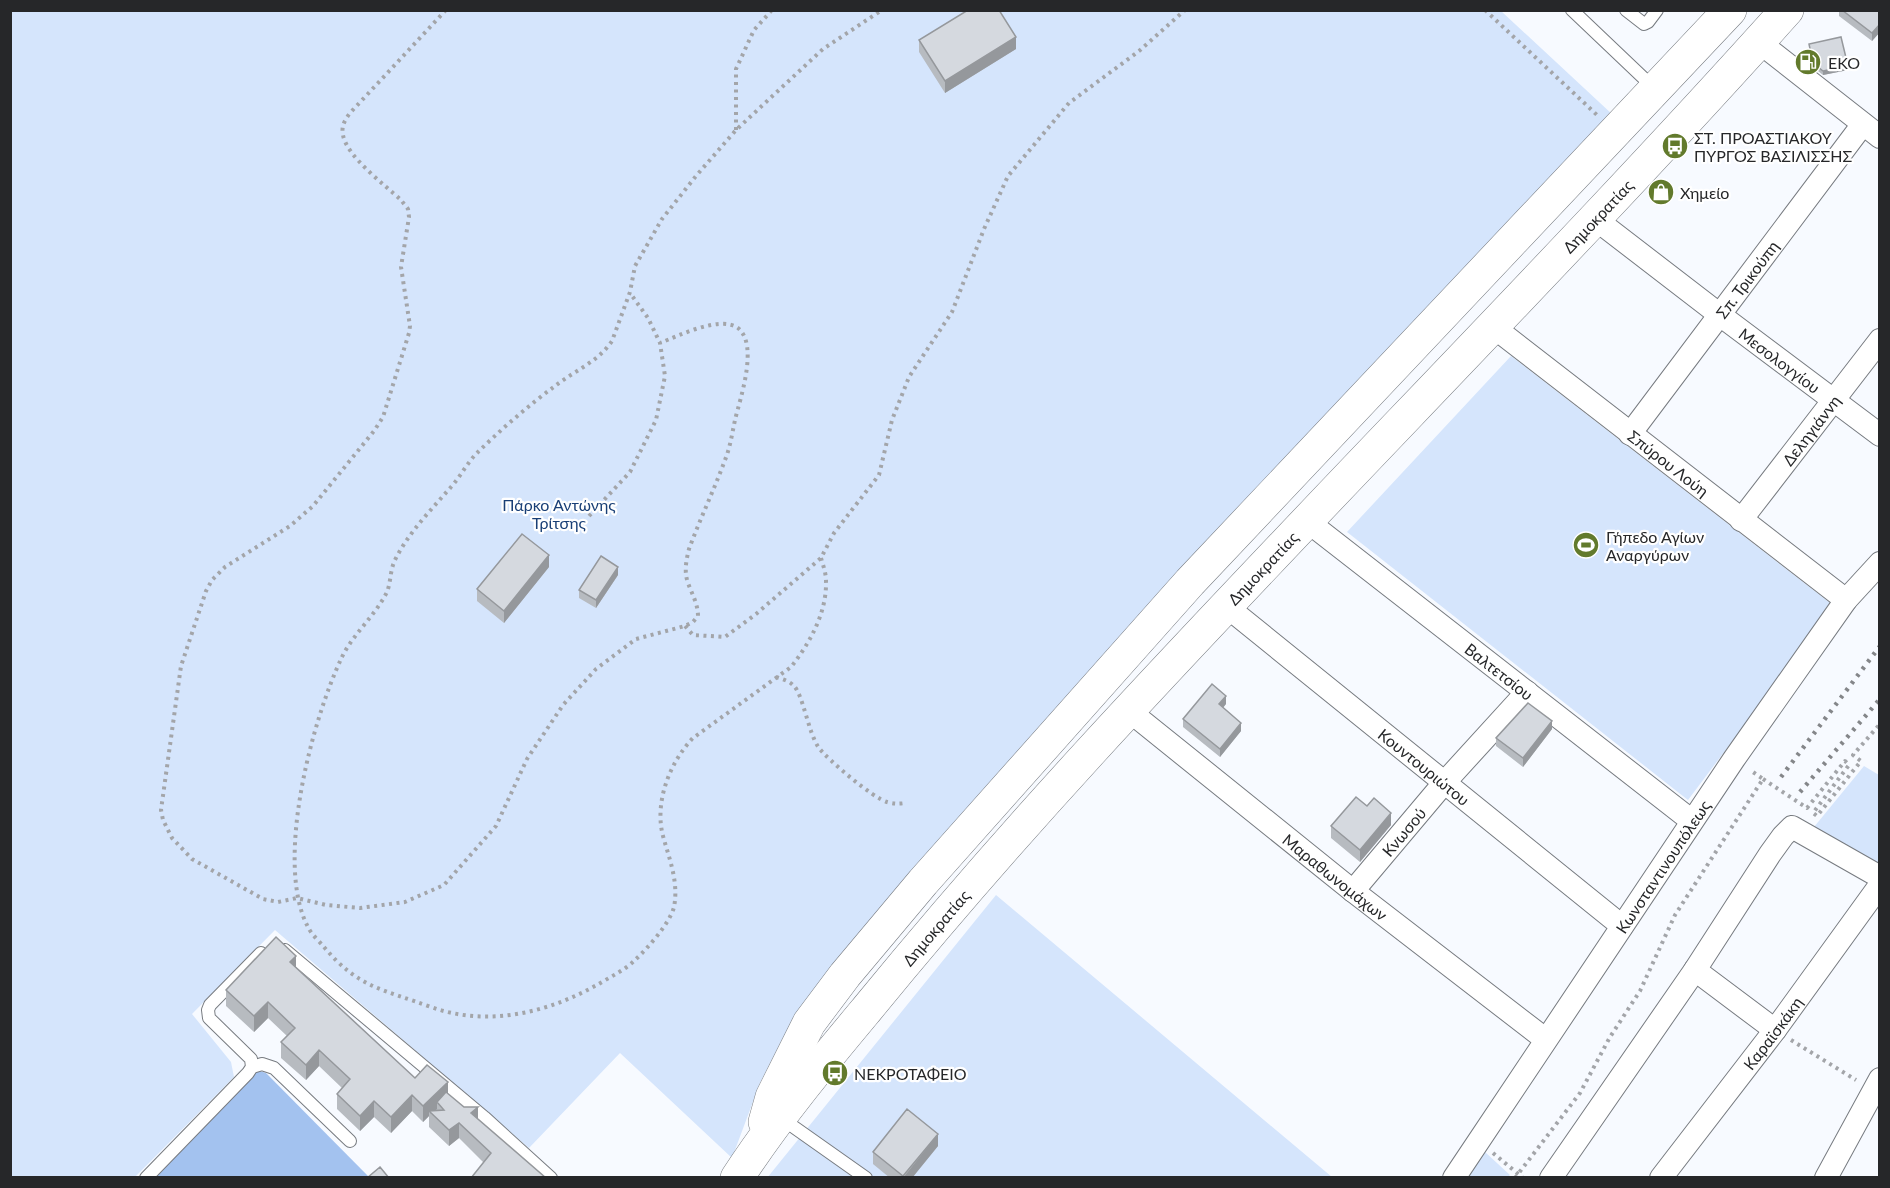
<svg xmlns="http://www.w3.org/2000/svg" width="1890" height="1188" font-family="Lato,sans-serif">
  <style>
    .green { fill: #d5e5fc }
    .forest { fill: #a3c2ef }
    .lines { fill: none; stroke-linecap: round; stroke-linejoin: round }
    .lane-casing { stroke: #777b80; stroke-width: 14 }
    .street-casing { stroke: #777b80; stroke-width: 24 }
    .secondary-casing { stroke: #777b80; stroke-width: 34 }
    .path { stroke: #a3a5a9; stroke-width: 4; stroke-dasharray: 3 4.5; stroke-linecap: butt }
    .lane { stroke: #fff; stroke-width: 12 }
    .street { stroke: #fff; stroke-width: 22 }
    .secondary { stroke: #fff; stroke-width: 33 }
    .rail { stroke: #848689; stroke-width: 4.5; stroke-dasharray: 3 6; stroke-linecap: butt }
    .wall { fill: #b7bbc0 }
    .shaded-wall { fill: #95989c }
    .building { fill: #d5d9df; stroke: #95989c; stroke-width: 1.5 }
    .labels { text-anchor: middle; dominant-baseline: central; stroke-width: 4.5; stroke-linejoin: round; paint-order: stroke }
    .poi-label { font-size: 16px; fill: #262729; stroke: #fff; text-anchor: start }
    .street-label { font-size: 16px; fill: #262729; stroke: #fff }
    .park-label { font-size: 16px; fill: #193f76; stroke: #fff }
  </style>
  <rect width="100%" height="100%" fill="#f7faff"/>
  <!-- green -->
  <path class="green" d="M10,11H1501L1613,115L818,988L783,1038L760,1083L732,1158L620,1053L529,1148L275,930L192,1014L231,1062L234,1077L135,1177H11Z
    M1511,356L1834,606L1688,800L1347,532Z
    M1864,766L1879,775V865L1814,827Z
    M996,895L1332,1177L767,1178Z
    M1485,1152L1510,1175L1508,1177H1468Z"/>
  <!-- forest -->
  <path class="forest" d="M260,1071L266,1073L369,1177L152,1178L254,1073Z"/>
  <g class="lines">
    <defs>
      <path id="lane" d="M1572,10L1654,88
        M1626,10L1644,24L1648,22L1657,10
        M285,950L484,1117L551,1178
        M252,1067L262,1064L274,1068L350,1141
        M781,1118L866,1178
        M146,1178L248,1073L252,1067L251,1059L209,1018L208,1010L210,1005L261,953"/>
      <g id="street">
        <path d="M1759,42L1880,137"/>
        <path id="s1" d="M1594,218L1720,315L1880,435"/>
        <path id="s2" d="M1491,325L1846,600"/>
        <path id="s3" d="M1630,434L1863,124"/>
        <path id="s4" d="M1741,520L1880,340"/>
        <path id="s5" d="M1307,521L1692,821"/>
        <path id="s6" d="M1226,606L1622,926"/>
        <path id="s7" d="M1128,710L1353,891L1545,1039"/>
        <path id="s8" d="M1353,891L1444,783L1527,692"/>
        <path d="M1695,970L1775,1030"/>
        <path id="s9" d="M1454,1178L1734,759L1846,600L1880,563"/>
        <path d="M1551,1178L1695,970L1770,854L1783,836L1792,827L1880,877"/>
        <path id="s10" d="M1661,1178L1775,1030L1880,885"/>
        <path d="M1826,1178L1880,1079"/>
      </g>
      <g id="secondary">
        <path d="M765,1122L772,1097L809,1023L845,975L923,882L1190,582L1730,10"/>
        <path id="s11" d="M737,1178C776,1118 822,1063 867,1009C939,921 1013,836 1090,752C1319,502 1560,263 1787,10"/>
      </g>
    </defs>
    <!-- lane casing -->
    <use href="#lane" class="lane-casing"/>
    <!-- street casing -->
    <use href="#street" class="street-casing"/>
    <!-- secondary casing -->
    <use href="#secondary" class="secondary-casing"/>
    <!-- path -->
    <path class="path" d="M446,10L350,113C345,120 341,126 343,135C347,157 385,185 401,200L408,209L409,217L401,267L410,326L409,333L383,417L374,431L313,506L290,526L225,567L212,580L206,591L181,666L161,810L163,820L172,838L192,859L263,899L278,902L297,898L326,905L360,908L405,902L444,885L496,826L527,759L563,705L596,669L636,639L685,626L693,622L698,616C698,604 692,594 688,583C684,572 686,561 689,549C700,519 714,490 725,460C730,448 732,434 735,420C740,399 759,345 738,328C720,315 678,336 660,343
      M1485,10L1597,115
      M736,130V69L754,30L772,10
      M589,516L630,472L656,420L665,376L660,343L648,318L630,293
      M821,558C823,565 826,573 826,581C827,612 810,643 791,667L693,738C670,762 654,802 663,836C669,858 679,882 674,907C670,923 647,949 635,960C626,969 614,975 602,982C551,1012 489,1028 431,1007C385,990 358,988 324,947C319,941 311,934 308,927C274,863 312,720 342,657C353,634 375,616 387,592C391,582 390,570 395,560C409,532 431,510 451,487C460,477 466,465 475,455C498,432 529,405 555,386C574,371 598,362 612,341L630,292L635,266L662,219L696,176L736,130L823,49L882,10
      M685,626L693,635L725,637L756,614L821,558L834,533L879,475L892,420L909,377L952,312L984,229L1008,176L1069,103L1139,51L1185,10
      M776,677C782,679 789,681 793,685C803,693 808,733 819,748C828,760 873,798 887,802C894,804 899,804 905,803
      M1763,779L1807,808L1845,761L1849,765L1813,813L1817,816L1861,761L1853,755L1880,724
      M1791,1040L1856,1080
      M1493,1153L1523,1178
      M1515,1178L1580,1093L1610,1037L1640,991L1675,915L1763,779L1750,770"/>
    <!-- lane -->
    <use href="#lane" class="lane"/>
    <!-- street -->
    <use href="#street" class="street"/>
    <!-- secondary -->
    <use href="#secondary" class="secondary"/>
    <!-- rail -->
    <path class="rail" d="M1781,777L1880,646
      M1800,792L1880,699"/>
  </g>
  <!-- wall -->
  <path class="wall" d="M1839,10H1880V32L1872,41L1839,16Z
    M919,40L1016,49L945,93L919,52Z
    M1809,44L1848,70L1823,75L1813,67Z
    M549,567L504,623L477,601V589Z
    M618,575L596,608L579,598V590Z
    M1226,704L1223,708L1241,731L1220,757L1183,727V719Z
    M1552,729L1523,767L1496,746V738Z
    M1367,806L1391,825L1360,862L1331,838V826Z
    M296,967L415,1078L448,1094L546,1178L483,1162L459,1138L449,1146L429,1127V1116L423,1122L412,1111L391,1133L374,1117L360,1131L337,1109V1094L342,1088L319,1066L306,1080L281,1058V1042L287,1036L268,1018L254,1032L226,1006V990Z
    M938,1146L912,1178H890L873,1164V1152Z"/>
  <!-- shaded-wall -->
  <path class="shaded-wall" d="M1880,24V32L1872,41V33Z
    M1016,37V49L945,93V81Z
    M1848,66V70L1823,75V71Z
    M549,555V567L504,623V611Z
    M618,567V575L596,608V600Z
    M1226,696V704L1219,712V704Z
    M1552,721V729L1523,767V758Z
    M1241,723V731L1220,757V749Z
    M1391,813V825L1360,862V850Z
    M296,956V972L290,962Z
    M268,1002V1018L254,1032V1016Z
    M319,1050V1066L306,1080V1065Z
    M448,1082V1098L437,1102V1109L431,1114L429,1111V1116L423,1122V1106Z
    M412,1095V1111L391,1133V1117Z
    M374,1101V1117L360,1131V1116Z
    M478,1107V1123L471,1113Z
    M459,1123V1138L449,1146V1130Z
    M938,1134V1146L912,1178H903Z"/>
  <!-- building -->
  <path class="building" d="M968,10H999L1016,37L945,81L919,40Z
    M1842,10H1880V24L1872,33Z
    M1841,37L1848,66L1823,71L1813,63L1809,44Z
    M522,534L549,555L504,611L477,589Z
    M601,556L618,567L596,600L579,590Z
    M1212,684L1226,696L1219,704L1241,723L1220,749L1183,719Z
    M1528,703L1552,721L1523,758L1496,738Z
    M1356,797L1367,806L1374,798L1391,813L1360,850L1331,826Z
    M276,937L296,956L290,962L415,1078L427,1065L448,1082L423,1106L412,1095L391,1117L374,1101L360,1116L337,1094L350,1079L319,1050L306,1065L281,1042L295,1028L268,1002L254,1016L226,990Z
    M446,1092L464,1107H478L471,1113L546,1178H471L491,1153L459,1123L449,1130L429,1111L444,1110L437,1102Z
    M907,1109L938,1134L903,1176L873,1152Z
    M380,1167L389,1178H367Z"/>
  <!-- icons -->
  <defs>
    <symbol id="fuel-disc" viewBox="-11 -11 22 22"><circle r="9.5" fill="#627a2c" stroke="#fff"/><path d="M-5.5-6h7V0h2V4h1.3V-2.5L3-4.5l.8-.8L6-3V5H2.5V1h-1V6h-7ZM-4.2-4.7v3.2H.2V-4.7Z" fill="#fff"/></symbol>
    <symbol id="bus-disc" viewBox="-11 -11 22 22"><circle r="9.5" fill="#627a2c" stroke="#fff"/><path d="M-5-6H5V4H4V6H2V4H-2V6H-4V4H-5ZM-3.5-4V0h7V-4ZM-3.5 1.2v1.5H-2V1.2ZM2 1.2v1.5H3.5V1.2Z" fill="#fff"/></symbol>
    <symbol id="shop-disc" viewBox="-11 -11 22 22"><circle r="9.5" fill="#627a2c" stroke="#fff"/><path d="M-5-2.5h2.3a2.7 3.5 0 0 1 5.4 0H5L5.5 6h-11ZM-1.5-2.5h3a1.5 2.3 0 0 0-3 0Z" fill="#fff"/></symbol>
    <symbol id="stadium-disc" viewBox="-11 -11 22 22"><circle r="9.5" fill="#627a2c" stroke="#fff"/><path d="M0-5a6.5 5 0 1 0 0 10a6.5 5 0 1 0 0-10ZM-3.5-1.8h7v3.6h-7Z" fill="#fff"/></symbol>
  </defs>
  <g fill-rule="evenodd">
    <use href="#fuel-disc" x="1793" y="47" width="30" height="30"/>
    <use href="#bus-disc" x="1660" y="131" width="30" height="30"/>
    <use href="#shop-disc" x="1646" y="177" width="30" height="30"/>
    <use href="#stadium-disc" x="1571" y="530" width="30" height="30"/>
    <use href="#bus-disc" x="820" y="1058" width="30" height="30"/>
  </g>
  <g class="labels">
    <!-- poi labels -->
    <g class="poi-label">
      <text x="1828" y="62">EKO</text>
      <text x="1694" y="137">ΣΤ. ΠΡΟΑΣΤΙΑΚΟΥ<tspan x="1694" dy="18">ΠΥΡΓΟΣ ΒΑΣΙΛΙΣΣΗΣ</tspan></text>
      <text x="1680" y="192">Χημείο</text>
      <text x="1606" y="536">Γήπεδο Αγίων<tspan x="1606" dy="18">Αναργύρων</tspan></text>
      <text x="854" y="1073">ΝΕΚΡΟΤΑΦΕΙΟ</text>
    </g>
    <!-- street labels -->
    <g class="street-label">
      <text stroke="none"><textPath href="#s11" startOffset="1292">Δημοκρατίας</textPath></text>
      <text stroke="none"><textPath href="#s3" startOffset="194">Σπ. Τρικούπη</textPath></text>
      <text stroke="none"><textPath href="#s1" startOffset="234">Μεσολογγίου</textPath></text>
      <text stroke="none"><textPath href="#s4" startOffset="114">Δεληγιάννη</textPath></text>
      <text stroke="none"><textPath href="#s2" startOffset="225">Σπύρου Λούη</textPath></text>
      <text stroke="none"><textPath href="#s11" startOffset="806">Δημοκρατίας</textPath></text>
      <text stroke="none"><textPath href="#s5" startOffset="244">Βαλτετσίου</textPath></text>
      <text stroke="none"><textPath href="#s6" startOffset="255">Κουντουριώτου</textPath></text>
      <text stroke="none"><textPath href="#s8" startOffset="78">Κνωσού</textPath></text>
      <text stroke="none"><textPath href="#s9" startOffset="375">Κωνσταντινουπόλεως</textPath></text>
      <text stroke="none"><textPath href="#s7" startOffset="266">Μαραθωνομάχων</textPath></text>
      <text stroke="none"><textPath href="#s11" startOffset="320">Δημοκρατίας</textPath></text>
      <text stroke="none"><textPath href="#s10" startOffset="183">Καραϊσκάκη</textPath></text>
    </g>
    <!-- park labels -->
    <g class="park-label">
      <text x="559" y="504">Πάρκο Αντώνης<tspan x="559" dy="18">Τρίτσης</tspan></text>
    </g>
  </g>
  <!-- border -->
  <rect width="1890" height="1188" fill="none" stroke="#262729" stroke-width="24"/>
</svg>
